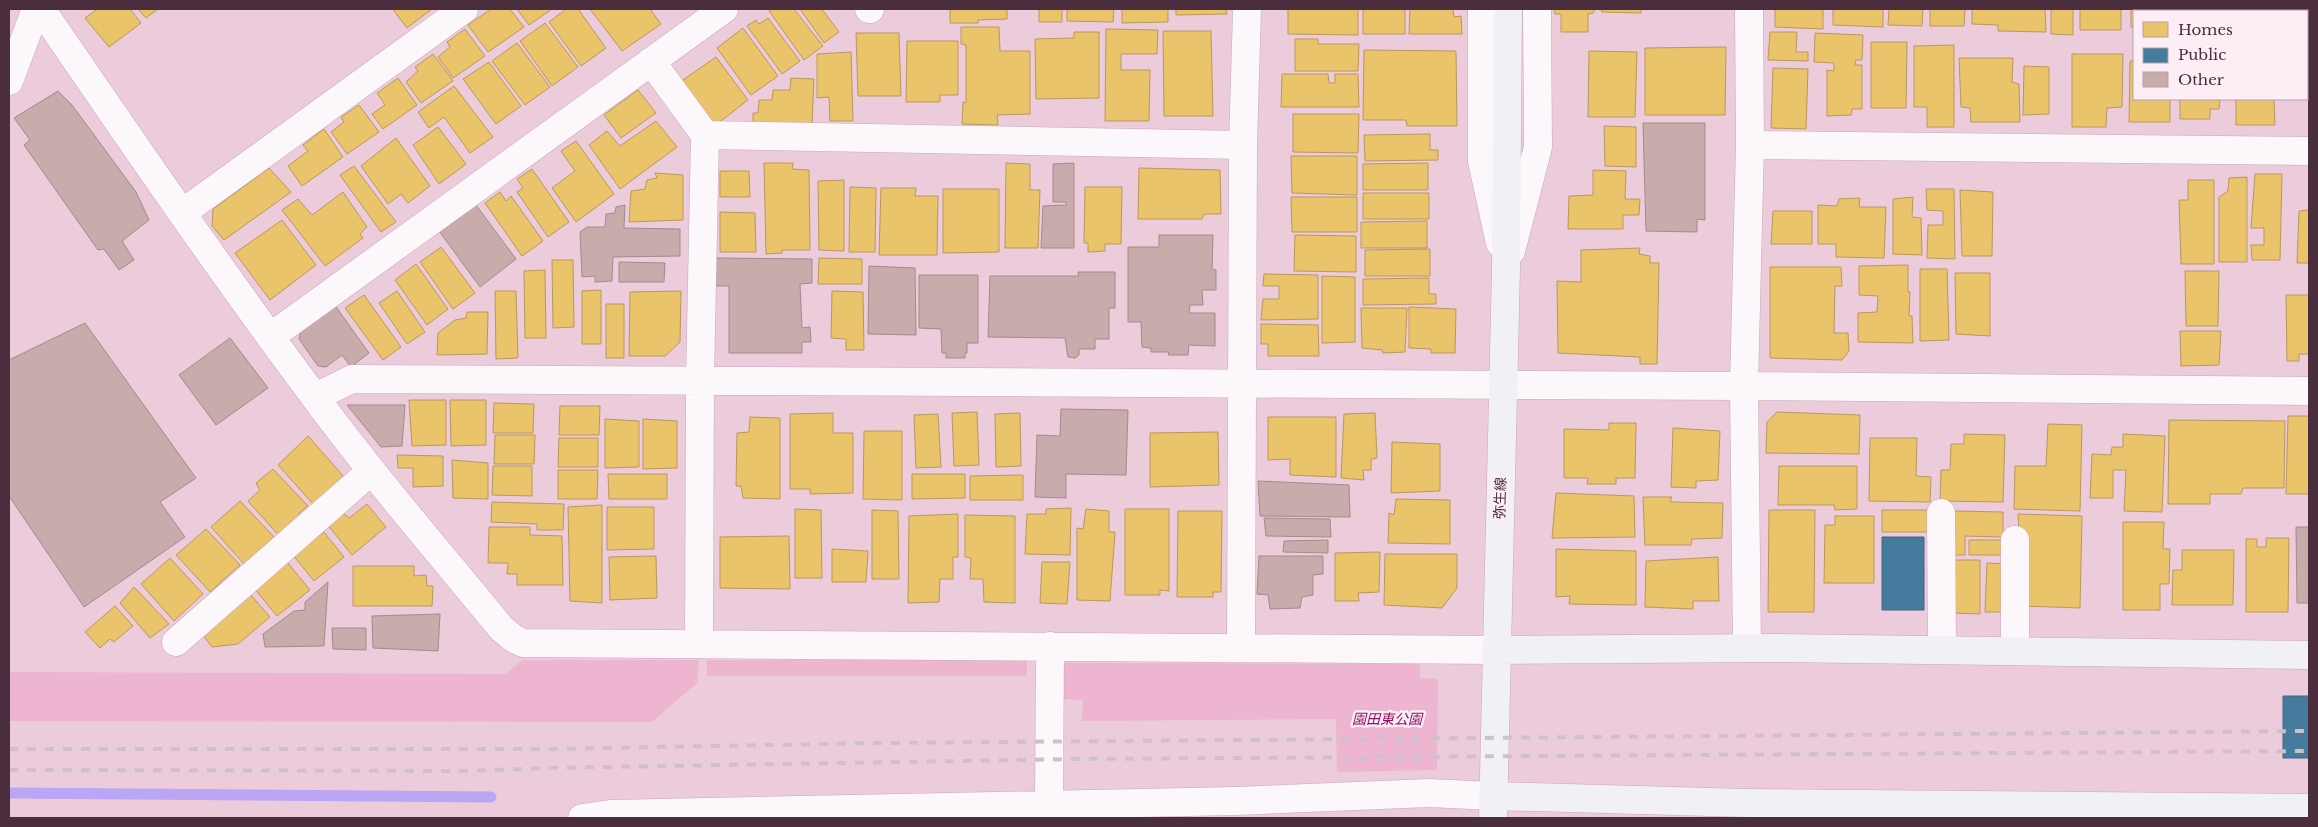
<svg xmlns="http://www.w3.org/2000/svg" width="2318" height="827" font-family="'Libre Baskerville','Noto Sans JP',serif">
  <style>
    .green { fill: #edb5d0 }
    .homes { fill: #e9c46a; stroke: #ba975c }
    .public { fill: #457b9d; stroke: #476480 }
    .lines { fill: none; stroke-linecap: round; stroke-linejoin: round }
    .stream { stroke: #baa6f4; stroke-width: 11 }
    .building { fill: #c8acac; stroke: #a48a8a }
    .street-casing { stroke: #c6a9b8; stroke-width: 29 }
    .secondary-casing { stroke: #c6a9b8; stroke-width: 29 }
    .street { stroke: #fcf7fa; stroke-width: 28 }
    .secondary { stroke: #f1f0f4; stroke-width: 28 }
    .rail { stroke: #cdc3c7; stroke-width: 4; stroke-dasharray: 9 9; stroke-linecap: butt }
    .labels { text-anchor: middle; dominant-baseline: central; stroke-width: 5; stroke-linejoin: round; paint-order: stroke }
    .street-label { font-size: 14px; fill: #4b2e3d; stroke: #fdeef5 }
    .park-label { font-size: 14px; font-style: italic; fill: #920d63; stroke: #fdeef5 }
  </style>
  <rect width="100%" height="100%" fill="#eccbdb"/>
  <!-- green -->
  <path class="green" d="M522,660H699L697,683L652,722L9,721V672L505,674Z
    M707,660H1027V676H707Z
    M1062,663L1420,664V678L1438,679L1437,770L1337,772L1336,719L1082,721L1083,700L1062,699Z"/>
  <!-- homes -->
  <path class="homes" d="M97,9H130L141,23L109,47L85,18Z
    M138,9H158L146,18Z
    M396,9H432L407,28L394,11Z
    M491,9H510L524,27L488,52L468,25Z
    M517,9H552L529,25Z
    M566,9H578L606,48L581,66L549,22Z
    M590,9H650L661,24L622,51Z
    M772,9H794L823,46L804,60L769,11Z
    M800,9H822L839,32L824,43Z
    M950,9H1007V19L978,20V23H950Z
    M1039,9H1062V22H1039Z
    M1067,9H1114L1113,22L1067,21Z
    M1122,9H1168V22L1122,23Z
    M1176,9H1226L1227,14L1176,15Z
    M1288,9H1358V35L1288,34Z
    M1363,9H1405V34H1363Z
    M1410,9H1453L1454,17L1461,16L1462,34H1409Z
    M1554,9H1595L1593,13L1588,14V32H1561V14H1555Z
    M1601,9H1641V13L1602,12Z
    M1775,9H1823V29L1775,27Z
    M1833,9H1883V27L1833,25Z
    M1889,9H1923L1922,26L1888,25Z
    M1930,9H1965L1964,26H1930Z
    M1972,9H2045L2046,32L1998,31V25L1972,24Z
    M2051,9H2073V35L2051,34Z
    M2080,9H2121V30H2080Z
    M2131,9H2173V11H2134V28L2131,27Z
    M2182,9H2221V11H2182Z
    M2229,9H2277V11H2229Z
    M2284,9H2309V29H2307V11H2284Z
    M768,18L800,61L782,74L747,26L756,20L759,24Z
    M545,23L578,67L552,86L520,41Z
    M961,27H999L1000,51H1030V114L997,115L998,125L962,124L963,102L966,103V45L961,44Z
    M743,28L778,76L751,95L717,48Z
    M465,29L485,56L453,78L438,57L450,47L447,42Z
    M1106,29L1158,30L1157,54H1121V70H1150L1149,121H1105Z
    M1163,31H1211L1213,116H1164Z
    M1074,32H1099V98L1036,99L1035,39L1074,38Z
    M1770,32H1797L1796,52H1808V61L1768,60Z
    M856,33H899L901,96H858Z
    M1815,33L1863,35L1862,60H1856L1855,65H1862V109H1852L1851,115L1827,116V70L1834,71V63L1814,62Z
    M1295,39H1318V44H1359L1358,71H1295Z
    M907,41H958V95H940V102H906Z
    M1871,42H1907L1906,108H1871Z
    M517,43L550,87L525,105L492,61Z
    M1954,45V127H1927V107H1914V46Z
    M1726,47L1725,115H1645V48Z
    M1364,50L1456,51L1457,126H1407L1406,120H1363Z
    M1589,51L1637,52L1635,117H1588Z
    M851,52L853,121H830L829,97L817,98V54Z
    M433,54L453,81L421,103L406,82L418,71L415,67Z
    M2072,54H2123L2122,107L2107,108L2106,127H2072Z
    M716,57L748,100L717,124L709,122L680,82Z
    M1959,58H2013L2012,82L2019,84L2020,122H1971L1970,108L1961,107Z
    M2130,61H2134V99H2170V122H2129Z
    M489,62L521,106L496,124L463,79Z
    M2024,66L2049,67V114L2023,115Z
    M1773,68L1808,69L1806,129L1771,128Z
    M1282,74H1328L1329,83H1335V74H1358L1359,107H1281Z
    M398,78L417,105L383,129L372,114L385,105L377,93Z
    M791,78L814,79L812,124L753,125V113H758L759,100H772L773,90H790Z
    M454,86L493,137L470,153L444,117L429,128L418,112Z
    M638,90L656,113L621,138L604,115Z
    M2180,99H2220L2219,109H2210V119H2180Z
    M2236,99H2274L2275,125H2236Z
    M359,105L379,132L347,154L331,132L344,122L341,117Z
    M1293,114H1359L1358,153L1293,152Z
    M656,121L677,147L620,189L589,145L607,131L620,146Z
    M1604,126L1636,127V167L1605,166Z
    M438,127L466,164L439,184L413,145Z
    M324,129L343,157L302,186L288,166L308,151L303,145Z
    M1430,134V150H1438V160L1365,161L1364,135Z
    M396,138L430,186L408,203L401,194L388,204L361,166Z
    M576,141L614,194L576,222L552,188L575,171L561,151Z
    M1291,156H1357V195L1292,193Z
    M764,163H793L792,169L809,170L810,250H782V253L766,254Z
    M1006,163L1030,164V190H1040L1038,248H1005Z
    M1428,163V190H1363V164Z
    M354,166L396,222L381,232L340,175Z
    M269,168L291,192L224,240L212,226L213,209Z
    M1139,168L1220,170L1221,214H1204L1202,219H1138Z
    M532,169L569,222L548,237L517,192L523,188L517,179Z
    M1593,170L1626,171L1625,199H1640L1639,215H1623V229H1568L1569,196L1593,195Z
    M720,171H749L750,197H720Z
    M655,173L683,175V220L629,222L631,191L645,189L647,180L657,178Z
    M2255,174H2282L2280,260H2252L2251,245H2264V228H2251Z
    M2247,177V262H2219V197L2228,191L2229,178Z
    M844,180V251L819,250L818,181Z
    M2188,180H2214V264H2181L2179,200H2188Z
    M850,187L876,188L875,252H849Z
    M1085,187H1122L1121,244H1105V251L1088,252V243H1084Z
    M881,188H916L915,196H938L937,255H879Z
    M943,189H999V252L943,253Z
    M1926,189H1954L1955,259L1927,258L1928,225H1943V211L1927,210Z
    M1960,190L1993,192L1992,256H1962Z
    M343,192L367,227L360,234L363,238L325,266L282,210L298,199L312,215Z
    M500,192L506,201L511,196L543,241L522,256L485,203Z
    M1363,193H1429V219H1363Z
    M1291,197H1357V232H1292Z
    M1913,197L1912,217L1921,218L1922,255L1893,254V199Z
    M1860,198L1859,207H1886L1884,258L1836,257V244H1818V205L1837,206L1839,199Z
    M2309,210V263H2297L2299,211Z
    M1773,211H1812V244H1771Z
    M720,212L755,213L756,252H720Z
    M282,220L316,265L270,300L235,253Z
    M1427,221V248H1361V222Z
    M1295,235L1356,236V272L1294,271Z
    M441,247L475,293L453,309L420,262Z
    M1640,248L1639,254L1650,256V263H1659L1657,364H1640V357L1558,353L1557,281L1581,282V250Z
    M1430,249V276H1365V250Z
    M819,258L862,259V284H818Z
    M552,260H573L574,327L553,328Z
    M416,264L448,309L427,325L395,280Z
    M1908,265V292H1910L1909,316H1912L1913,343L1858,342V313L1877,312L1878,296L1859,295V266Z
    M1770,267H1841L1842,286H1835L1834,333H1848L1849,351L1842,360L1770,358Z
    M1920,269H1947L1949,340L1920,341Z
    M545,270L546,338H525L524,271Z
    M2185,271H2219L2218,326H2186Z
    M1955,273H1990V336L1956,334Z
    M1264,274L1318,275V319L1261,320L1263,299H1279V286H1263Z
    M1322,276L1355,277V342L1322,343Z
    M1429,278V294H1436V304L1363,305V279Z
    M601,290V344H582V291Z
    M397,291L425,332L407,344L379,303Z
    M495,291H516L518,358L496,359Z
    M681,291L680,342L665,356H629L630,292Z
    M832,291L863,292L864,350H846V339L831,338Z
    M364,295L401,347L383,360L345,308Z
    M2286,295H2309V354H2299V361H2287Z
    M606,304H624V358H606Z
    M1409,307L1456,309L1455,353H1431V349L1409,348Z
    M1361,308H1407L1405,352L1383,353L1382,350L1362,348Z
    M467,312H488L487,354L437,355L438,333L455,320L466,318Z
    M1261,324L1318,325L1319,356H1268V344H1261Z
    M2180,331H2221L2219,365L2181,366Z
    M409,400H446V445L412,446Z
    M450,400H486V445L451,446Z
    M494,403L534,404L533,433H493Z
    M560,406H600L599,435H559Z
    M977,412L979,465L954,466L952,413Z
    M1777,412L1860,415L1859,454L1766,453L1767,422Z
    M833,413V433H853V493L810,494V489H790V414Z
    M1020,413L1021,466L996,467L995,414Z
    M1375,413L1377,458L1371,459V470H1363L1364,480L1341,478L1344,414Z
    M938,414L941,467L916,468L914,415Z
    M2288,416H2309V494H2286Z
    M750,417L780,418V499L743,498L741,486H736L737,433L749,432Z
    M1268,417H1336V477L1290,475V459L1268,460Z
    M605,419L639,421V467L605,468Z
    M643,419L677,421V468L643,469Z
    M2169,420L2285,421L2284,488H2243L2241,494H2210V504H2168Z
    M1609,423H1636L1635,478H1616V484H1587L1588,478H1564V429L1609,430Z
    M2048,424L2082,425L2080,511L2014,509L2015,466H2046Z
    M1673,428L1720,431L1718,480L1696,481V488L1671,487Z
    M864,431H902V500L863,499Z
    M1218,432L1219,485L1150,487V433Z
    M1964,434L2005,435L2003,502L1940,501L1941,470H1950L1951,444H1964Z
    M2123,434L2165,436L2162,512L2124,511L2126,470H2113V498H2090L2092,454L2111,455L2112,447H2123Z
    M495,435H535L534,464H494Z
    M308,436L344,477L313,504L278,465Z
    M559,438H598V467H558Z
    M1870,438H1917L1916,476L1931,477L1930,502L1869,501Z
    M1392,442L1440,444V491L1391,493Z
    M397,455L443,456V486L413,487V468H398Z
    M452,460L488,463V499L453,498Z
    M493,466H532V496L492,495Z
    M1779,466H1857V509L1835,510L1834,505H1778Z
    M273,469L308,506L299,513L302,517L280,537L248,501L260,490L256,483Z
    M558,470H598L597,499H558Z
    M608,474H667V499H609Z
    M912,474H965V498L912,499Z
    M1023,475V500H970V476Z
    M1556,493L1634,496L1635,537L1552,538Z
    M1643,497H1672L1670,502L1723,503L1722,538L1692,539L1691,545H1645Z
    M1396,499L1450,500V544L1388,543L1389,513L1394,515Z
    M240,501L274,537L244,564L211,527Z
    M492,502L564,504L563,530H537V524L491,522Z
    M367,504L386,527L352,555L327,524L342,512L349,518Z
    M602,505V603L570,601L568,507Z
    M607,507H654V549L607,550Z
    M1071,508L1070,555L1025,554L1027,514H1046V509Z
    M795,509L821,510L822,578H795Z
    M1086,509L1109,511V532H1115L1110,601L1077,600V528L1083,529Z
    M1125,509H1169V591L1160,590V595H1125Z
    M872,510L898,511L899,579H872Z
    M1769,510H1815L1814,612H1768Z
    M1882,510H1931V532H1882Z
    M1178,511H1222L1221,592H1213V597H1177Z
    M1954,511L2003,512V537L1965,536V555H1952Z
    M958,514V557H953V579H940L939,602L908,603L909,516Z
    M2018,514L2082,516L2080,608L2023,606Z
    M965,515L1015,516V603L984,602L983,579H970L971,558L965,557Z
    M1835,516H1874V583H1824L1825,525H1835Z
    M2123,522H2164L2163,549H2170L2169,584H2160V610H2123Z
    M489,527H530V535L562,536L563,585H517V574H507L508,563H488Z
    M206,529L240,565L210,592L176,555Z
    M324,532L344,557L314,581L292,554Z
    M789,536L790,589L720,588V537Z
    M2266,538H2289L2288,612H2246V539H2257V547H2266Z
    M1969,540H2007V555H1969Z
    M832,549L868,551L866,582H832Z
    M1556,549L1636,551V605L1569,604L1570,596L1556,597Z
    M2182,550H2234L2233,605H2172L2173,570H2182Z
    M1380,552L1379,592L1358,593L1359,601H1335V553Z
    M1385,554H1457V588L1442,608L1384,605Z
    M656,556L657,598L610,600L609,557Z
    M1718,557L1719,601H1693V609L1645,607L1646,561Z
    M170,558L203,594L174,621L141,584Z
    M1953,560H1980V614L1953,613Z
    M287,562L310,590L277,616L254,588Z
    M1042,562H1070L1067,604L1040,603Z
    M1987,563L2006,564L2003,612H1985Z
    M353,566H414V576L426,575L427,586H433L432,606H353Z
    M134,587L169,624L150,638L120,603Z
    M249,593L270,617L238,644L212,647L202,634Z
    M115,606L133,626L114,642L110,639L100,648L85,632Z"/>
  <!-- public -->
  <path class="public" d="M1882,537H1924V610H1882Z
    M2283,696H2309V758H2283Z"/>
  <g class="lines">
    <!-- stream -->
    <path class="stream" d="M9,793L491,797"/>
  </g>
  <!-- building -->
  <path class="building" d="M58,91L72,105L136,192L149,220L122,241L134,260L119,270L104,249L98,250L24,145L30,140L14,118Z
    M1643,123H1705V220L1697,219V232L1646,231Z
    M1074,163V248H1041L1043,206L1066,205V202H1053V164Z
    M476,205L516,259L480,287L439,231Z
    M625,205L624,228L680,229V256L613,257L612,281L595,282V276L582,277L580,232L587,227H605L606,214L615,213L616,207Z
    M1159,235H1213L1212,269L1216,270V290H1202L1203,305H1190L1189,313H1215V346L1189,345L1188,355H1168L1169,352H1151V348L1142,347L1141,322H1128V247H1159Z
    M716,258L812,259V283L800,284L802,328L810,327L811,342H802V353H729V286H716Z
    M619,262L665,263L664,282H619Z
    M869,266L915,268L916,335L868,334Z
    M1078,272H1115V308H1109V339H1095V349H1079V355L1075,358L1068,357L1065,338L988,337L990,276H1079Z
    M919,275H978V343H967V353H965V358H946V353H942L941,329L919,328Z
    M334,304L369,353L351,367L342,355L326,367L318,366L299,339L301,330Z
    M85,323L196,478L160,502L185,537L84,607L9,496V360Z
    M230,338L268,388L216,425L179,375Z
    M347,405H405L402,446L381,447Z
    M1061,409L1128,410L1126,475L1066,474V498L1035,497L1037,435L1060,436Z
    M1258,481L1349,485L1350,517L1260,516Z
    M1264,518L1330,519L1331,537L1266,536Z
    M2296,527H2309V603H2297Z
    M1328,540V553L1283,552L1284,541Z
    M1259,556H1323V574L1313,575V595L1302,597L1300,608L1270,609L1268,595L1257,594Z
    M328,582L324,646L265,647L263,634L294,611L305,610V602Z
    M440,614L438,651L373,648L372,616Z
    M332,628H366V650L333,649Z"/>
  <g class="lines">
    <defs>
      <path id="street" d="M41,9C130,139 219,269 314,396C373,476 438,551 501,628L513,638L523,643L1496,650
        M869,9H870
        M1482,9V161L1500,243
        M651,61L705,135
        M9,81L36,9
        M1750,145L2309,151
        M182,213L464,9
        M1511,251L1538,147L1537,9
        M270,337L724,9
        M315,397L352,379L1744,386L2309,391
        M1941,513L1942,650
        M2015,540V651
        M176,642L371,471
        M699,644L700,380L705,135L1243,145
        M1241,647L1243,145L1247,9
        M1747,648L1744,386L1750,145L1749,9
        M1049,805L1050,646
        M582,818L610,814L1236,801L1429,793L1493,796"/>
      <path id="secondary" d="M1496,650L1772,648L2309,655
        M1493,796L1746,803L2309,808
        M1493,818L1506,269L1508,9"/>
    </defs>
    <!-- street casing -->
    <use href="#street" class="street-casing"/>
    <!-- secondary casing -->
    <use href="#secondary" class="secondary-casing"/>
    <!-- street -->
    <use href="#street" class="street"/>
    <!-- secondary -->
    <use href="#secondary" class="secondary"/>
    <!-- rail -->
    <path class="rail" d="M9,749H547L880,743L2309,731
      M9,770L466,771L548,768L1078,759L2309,751"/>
  </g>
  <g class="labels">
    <!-- street labels -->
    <g class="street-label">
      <text transform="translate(1500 498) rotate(-88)">弥生線</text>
    </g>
    <!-- park labels -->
    <g class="park-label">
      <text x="1387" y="719">園田東公園</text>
    </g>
  </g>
  <!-- border -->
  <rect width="2318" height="827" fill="none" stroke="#4b2e3d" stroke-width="20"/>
  <!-- legend -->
  <rect x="2133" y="10" width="175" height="90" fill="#fdeef5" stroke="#b6a1ab"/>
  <rect x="2143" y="22" width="25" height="15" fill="#e9c46a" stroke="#b6a1ab"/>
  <text x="2178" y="35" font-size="15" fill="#4b2e3d">Homes</text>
  <rect x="2143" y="48" width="25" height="15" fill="#457b9d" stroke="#b6a1ab"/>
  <text x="2178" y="60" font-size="15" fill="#4b2e3d">Public</text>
  <rect x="2143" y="72" width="25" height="15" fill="#c8acac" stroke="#b6a1ab"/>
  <text x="2178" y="85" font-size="15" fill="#4b2e3d">Other</text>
</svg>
